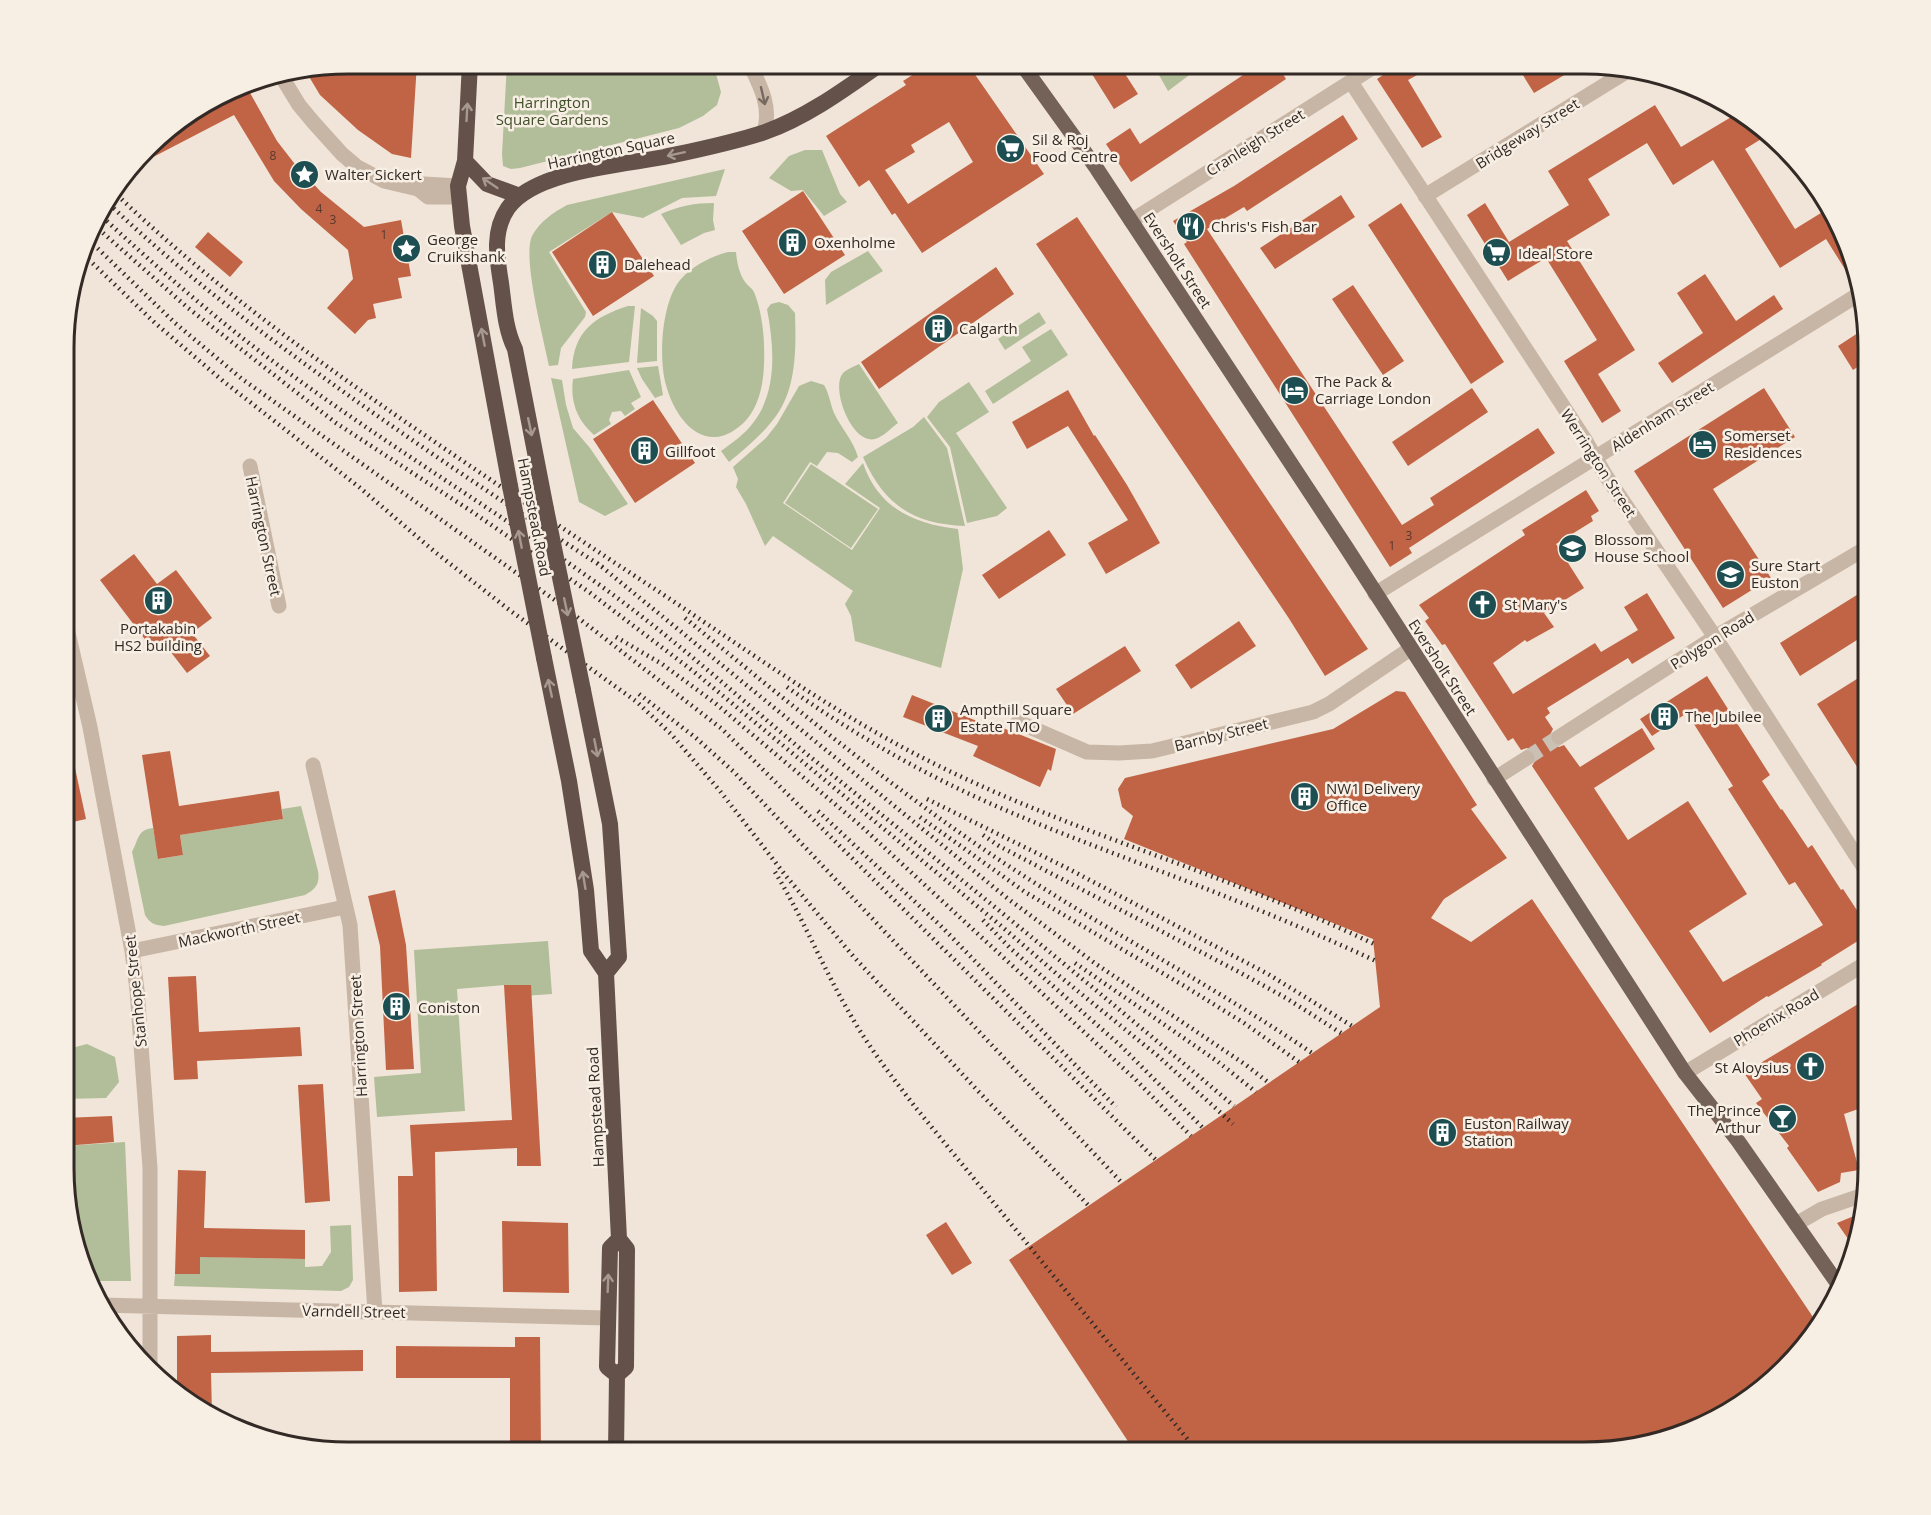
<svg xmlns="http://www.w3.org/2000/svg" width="1931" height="1515" font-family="'Open Sans',sans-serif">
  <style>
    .green { fill: #b1be99 }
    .building { fill: #c16445; fill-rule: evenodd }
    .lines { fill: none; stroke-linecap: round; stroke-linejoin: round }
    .minor-tunnel { stroke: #cac0b4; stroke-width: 15; stroke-dasharray: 15 8; stroke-linecap: butt }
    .minor { stroke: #c7b5a5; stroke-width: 15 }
    .tertiary { stroke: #c7b5a5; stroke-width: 15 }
    .primary { stroke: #746157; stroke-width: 15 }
    .trunk { stroke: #64524a; stroke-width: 16 }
    .rail { stroke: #332a26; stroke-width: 4.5; stroke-dasharray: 1.5 4.5; stroke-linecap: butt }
    .trunk-bridge { stroke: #64524a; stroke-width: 16 }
    .oneway { stroke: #76695f }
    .oneway2 { stroke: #a7998f }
    .labels { text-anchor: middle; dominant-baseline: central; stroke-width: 5; stroke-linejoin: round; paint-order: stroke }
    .number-label { font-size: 12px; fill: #56382e }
    .park-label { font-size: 15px; fill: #42502b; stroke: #f8efe4 }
    .street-label { font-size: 15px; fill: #332a26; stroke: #f8efe4 }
    .poi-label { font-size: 15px; fill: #332a26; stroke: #f8efe4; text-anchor: start }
    .rim { fill: none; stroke: #332a26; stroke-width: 3 }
  </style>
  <rect width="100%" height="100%" fill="#f0e5d8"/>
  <!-- green -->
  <path class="green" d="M507,63H713L721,92L717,105L703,116L679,128L520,168L511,169L503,166L502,154Z
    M1156,63H1200V67L1168,91L1155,68Z
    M805,150H822L840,194L847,202L824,216L803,190L791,191L769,178L789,156Z
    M725,169L716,196L682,198L643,218L612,212L549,252L586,312L585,317L561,348L558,365L549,366C544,340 522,258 532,236C540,221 553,213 567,205Z
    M714,203L713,220L715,230L704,233L681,245L661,214C679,206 695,203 714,203Z
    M868,251L883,271L826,305L825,280L831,272Z
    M728,252H736C737,263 739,273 745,282C748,286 752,288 754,292C763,314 765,342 764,365C763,389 757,415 736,429C701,454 674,416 666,385C658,357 662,300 681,279C694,265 710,257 728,252Z
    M779,302L788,305L795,313C796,347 797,387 776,416C763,434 746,448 729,462L721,451C732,443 745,434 753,423C778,391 774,346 767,309L771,304Z
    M628,306H635L629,362L572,369C574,331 594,317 628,306Z
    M641,308L653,316L657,321V361L637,363Z
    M1039,312L1046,323L1005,350L998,339Z
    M1051,329L1068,355L993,404L985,391L1031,361L1022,347Z
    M859,364L898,423C891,428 883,437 875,439C852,445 830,388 843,373C847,369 855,366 859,364Z
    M658,366L663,395L655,398L642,379L637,368Z
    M629,370L641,397L631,403L635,409L625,416L621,411L612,412L609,420L611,424L594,435C577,420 570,402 573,379Z
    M551,378L562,380L566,405L573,428L590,448L628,504L605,516L579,502Z
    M811,381L824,385C829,393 830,403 834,413C841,428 853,440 858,457L852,462L838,453L827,452L817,466L810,462L783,503L852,550L880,508L845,484L863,463C878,508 914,524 958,529L963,569L941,668L855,641L851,616L845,604L853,591L773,536L765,546L746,504L736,487L738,479L733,467L766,438L777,424L799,386Z
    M969,382L989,412L956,433L1007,508L997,516L967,523L950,447L927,417L939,402Z
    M924,417L947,448L965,526C913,524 884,505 863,457L913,427Z
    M811,464L878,509L851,548L785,503Z
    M301,806L318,871C320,884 316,889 305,895L164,926C154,925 150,923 145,915L132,852C139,839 137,830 153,828L159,859L183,855L180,835L283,819L282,809Z
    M548,941L552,994L507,997L505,985L457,989L465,1111L377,1117L374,1077L421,1073L414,950Z
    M87,1044L115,1057L119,1082L106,1098L64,1099V1050Z
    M125,1142L131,1281H89L64,1187V1146Z
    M351,1225L353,1280L349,1287L341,1291L174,1286L175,1274H200V1252L212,1257L305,1259V1267L322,1266L331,1252L330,1226Z"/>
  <!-- building -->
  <path class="building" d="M347,63H417L411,158L392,154L358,130L320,95L305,70Z
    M931,63H967L1044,174L922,253L895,213L892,215L869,180L859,187L826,136L906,85L903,81ZM949,122L973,162L908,204L885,170L915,152L911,145Z
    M1085,63H1118L1138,94L1114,109Z
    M1261,63H1276L1286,79L1131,182L1106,144L1130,128L1140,144Z
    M1401,63L1437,64L1408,80L1442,137L1422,148L1377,79Z
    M1516,64H1583L1534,93Z
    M245,84L277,141L308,181L309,179L321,192L364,227L401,220L411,276L398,278L402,298L373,304L376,318L368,320L355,334L327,308L353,279L348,250L301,209L274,181L234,115L132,168L160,133Z
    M1655,105L1681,147L1738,113L1771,133L1745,149L1795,229L1829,208L1839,222L1851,273L1848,274L1826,239L1780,268L1713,160L1673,185L1647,143L1588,179L1610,215L1567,241L1635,350L1598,374L1621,411L1602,423L1564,361L1597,340L1546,258L1508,281L1467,215L1485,203L1509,242L1569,205L1548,171Z
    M1343,115L1358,139L1247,211L1244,207L1207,229L1402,525L1434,505L1430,498L1538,428L1555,453L1409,548L1412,553L1390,567L1184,244L1187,242L1173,221L1234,186Z
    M803,191L845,255L784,294L742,231Z
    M1341,195L1355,217L1275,269L1260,248Z
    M1401,203L1504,362L1471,384L1368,225Z
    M612,212L654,276L593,316L552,252Z
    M1077,217L1368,649L1325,676L1288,617L1036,244Z
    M208,232L243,262L230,277L195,247Z
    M996,267L1014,294L879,389L861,362Z
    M1705,274L1736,321L1774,295L1783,309L1672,383L1658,363L1703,333L1677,293Z
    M1353,285L1404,361L1383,375L1332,299Z
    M1864,329L1868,347V360L1853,370L1838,346Z
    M1472,388L1488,412L1408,466L1392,442Z
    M1764,388L1795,437L1713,489L1771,578L1723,608L1634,471Z
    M1068,390L1094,436L1095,435L1127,485L1160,543L1106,574L1088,543L1128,520L1068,426L1027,449L1012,422Z
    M653,400L695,463L635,503L593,439Z
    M1586,490L1599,511L1591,516L1593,521L1556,544L1584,588L1544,613L1554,627L1527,642L1525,640L1493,663L1513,694L1595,643L1601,652L1638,630L1624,607L1647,593L1675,638L1632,664L1628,658L1547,708L1550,713L1545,717L1553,729L1549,737L1551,743L1559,747L1564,745L1580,767L1642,728L1655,749L1594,788L1628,840L1688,801L1747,894L1689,931L1723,982L1823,925L1795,882L1789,885L1728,789L1733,786L1687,713L1652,736L1640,719L1707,676L1770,775L1762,781L1781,810L1782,809L1808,848L1812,845L1841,890L1843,889L1868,927V933L1860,938L1861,939L1821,964L1822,965L1768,997L1767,996L1710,1033L1532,766L1537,758L1535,752L1527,748L1521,750L1513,738L1508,741L1445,644L1442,645L1425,621L1429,618L1419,605L1525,535L1522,530Z
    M1049,530L1066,555L999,599L982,575Z
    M134,554L157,584L176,570L212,618L192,633L210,656L187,673L163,642L153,650L100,580Z
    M1868,588V633L1800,676L1780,643Z
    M1239,621L1256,646L1191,689L1175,665Z
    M1125,646L1141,671L1073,714L1056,689Z
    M1868,672V784L1817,704Z
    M1396,691L1405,692L1477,805L1471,809L1507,858L1444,899L1431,918L1471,942L1532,899L1817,1323L1797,1355L1693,1430L1584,1452H1135L1009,1260L1380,1007L1373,939L1124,839L1133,816L1122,807L1118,789L1125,778L1333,729Z
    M912,695L987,725L988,722L1056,749L1051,771L1048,769L1040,787L973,756L978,746L903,717Z
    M170,751L179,806L279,791L283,819L180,835L183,855L158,859L142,755Z
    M65,754H72L86,819L64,824Z
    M395,890L406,945L414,1069L386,1070L380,946L368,896Z
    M196,976L199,1032L300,1027L302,1056L197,1061L198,1079L174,1080L168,977Z
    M504,985H531L541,1166H517V1148L435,1152L437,1291L399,1292L398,1176H413L410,1125L512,1120Z
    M1868,998L1867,1037L1858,1042L1867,1056V1106L1844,1114L1859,1170L1841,1173L1840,1182L1818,1192L1787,1148L1789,1146L1756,1103L1762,1099L1744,1073Z
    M323,1084L330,1201L305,1203L298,1085Z
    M112,1116L114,1142L64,1146V1118Z
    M178,1170L206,1171L204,1228L305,1230V1259L200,1257V1274H175Z
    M1861,1213L1858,1228L1853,1246L1837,1223Z
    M502,1221L568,1223L569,1293L503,1292Z
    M946,1222L972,1263L952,1275L926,1235Z
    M211,1335V1352L363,1350V1371L211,1373L212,1414L177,1392V1336Z
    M515,1337H540L541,1452L510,1451V1378H396V1346L515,1347Z"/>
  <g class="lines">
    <!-- minor-tunnel -->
    <path class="minor-tunnel" d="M1527,758L1559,737"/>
    <!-- minor -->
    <path class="minor" d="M280,74L299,105L314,123L342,154L356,166L384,181L418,189L428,197H458
      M1351,82L1584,438L1606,476L1715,637L1868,874
      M418,189L424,184L458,186
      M1425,196L1629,70
      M1131,221L1380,63
      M250,466L279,606
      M1375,594L1856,296
      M65,620L90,727L132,951L137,990L150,1168V1369
      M1018,722L1087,752L1119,753L1152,751L1313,712L1329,704L1410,649
      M1559,737L1715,637L1868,547
      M313,765L350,925L375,1312
      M1494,779L1527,758
      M132,951L345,907
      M1685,1073L1868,962
      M1796,1224L1822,1209L1866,1194
      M101,1305L607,1318"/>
    <!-- tertiary -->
    <path class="tertiary" d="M749,63C760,85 772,107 764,132"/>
    <!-- primary -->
    <path class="primary" d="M1021,63L1097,169L1346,547L1685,1073L1738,1141L1840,1287"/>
    <!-- trunk -->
    <path class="trunk" d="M470,63L465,161L458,186L462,226L510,486
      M465,161L487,184L520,196
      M546,509L515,349C505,329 504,305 501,283C497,258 492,231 508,208C534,171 621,165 664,157C697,150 732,143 765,132C807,117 845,89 882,63
      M544,658L569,781L586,890L591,951L606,973L619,1239L627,1249L626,1367L617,1375
      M583,690L610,824L619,957L606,973
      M617,1375L607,1367L610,1248L619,1239
      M616,1452L617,1375"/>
    <!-- rail -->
    <path class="rail" d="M113,191C204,279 306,353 410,425C486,477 562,528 638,578C738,643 834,715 941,767C1081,836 1233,876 1374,944
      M105,200C167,260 235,313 305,364C402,435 503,502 604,568
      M98,213C150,261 202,307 258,350C366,432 483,502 594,581C669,634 737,696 808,755C951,871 1094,987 1234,1106
      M94,225L188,308L336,423L471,511L589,592L693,671L1000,925L1058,975L1158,1056L1233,1124
      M89,240L175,323L242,379L559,603L722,729L1156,1160
      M84,255L155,323L223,381L359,487L435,552L512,612L637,702L672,735L720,791L786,876L853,956L978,1091L1089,1206
      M597,563L1007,898L1096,964L1246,1065L1269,1083
      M685,618C785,700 887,784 995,857C1098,926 1209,983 1312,1053
      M616,637L662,664L715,703L861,826L1135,1079L1191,1136
      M787,687C842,726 899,760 959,789C1017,817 1077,839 1136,862C1217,892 1298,925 1376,961
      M639,694L696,738L734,772L1122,1183
      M927,799L1065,867L1268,974L1352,1026
      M818,811L943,928L1116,1107
      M920,817L1025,892L1186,987L1244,1023L1299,1062
      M983,835L999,846L1239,972L1286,998L1341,1033
      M775,872C803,918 823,968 850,1014C869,1048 893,1078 916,1108L1198,1452
      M983,920L1010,948L1121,1046L1203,1128
      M1075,963L1217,1061L1256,1092"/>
    <!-- trunk-bridge -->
    <path class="trunk-bridge" d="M510,486L544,658
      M546,509L583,690"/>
  </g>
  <!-- one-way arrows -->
  <defs><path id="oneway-shaft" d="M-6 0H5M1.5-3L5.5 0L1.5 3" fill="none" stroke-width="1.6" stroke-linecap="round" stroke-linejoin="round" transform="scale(1.5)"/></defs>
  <use class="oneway" href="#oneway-shaft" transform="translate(763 96) rotate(77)"/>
  <g class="oneway2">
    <use href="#oneway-shaft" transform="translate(467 112) rotate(-87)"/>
    <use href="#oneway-shaft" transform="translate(676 154) rotate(168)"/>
    <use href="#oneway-shaft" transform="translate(490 183) rotate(-146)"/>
    <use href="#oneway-shaft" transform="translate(483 337) rotate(-101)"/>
    <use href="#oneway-shaft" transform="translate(530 427) rotate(78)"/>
    <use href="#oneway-shaft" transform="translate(520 539) rotate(-101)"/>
    <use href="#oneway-shaft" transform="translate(566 607) rotate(78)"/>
    <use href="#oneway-shaft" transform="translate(550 688) rotate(-102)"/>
    <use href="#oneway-shaft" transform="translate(596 748) rotate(79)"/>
    <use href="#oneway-shaft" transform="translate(584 880) rotate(-99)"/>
    <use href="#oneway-shaft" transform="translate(608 1283) rotate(-88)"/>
  </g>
  <!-- icons -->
  <defs>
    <symbol id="supermarket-disc" viewBox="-11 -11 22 22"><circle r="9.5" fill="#1d4f52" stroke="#f8efe4"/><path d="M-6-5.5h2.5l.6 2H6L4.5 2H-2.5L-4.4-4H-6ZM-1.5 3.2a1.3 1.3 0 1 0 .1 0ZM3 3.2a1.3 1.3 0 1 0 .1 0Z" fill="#fff"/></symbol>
    <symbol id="sight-disc" viewBox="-11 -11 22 22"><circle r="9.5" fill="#1d4f52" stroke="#f8efe4"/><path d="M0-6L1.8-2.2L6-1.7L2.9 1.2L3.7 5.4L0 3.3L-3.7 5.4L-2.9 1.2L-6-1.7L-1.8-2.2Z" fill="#fff"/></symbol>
    <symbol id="restaurant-disc" viewBox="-11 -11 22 22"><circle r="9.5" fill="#1d4f52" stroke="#f8efe4"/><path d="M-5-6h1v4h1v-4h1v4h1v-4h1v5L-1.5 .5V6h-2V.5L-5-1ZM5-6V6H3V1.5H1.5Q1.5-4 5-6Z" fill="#fff"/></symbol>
    <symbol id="building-disc" viewBox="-11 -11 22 22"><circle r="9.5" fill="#1d4f52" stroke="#f8efe4"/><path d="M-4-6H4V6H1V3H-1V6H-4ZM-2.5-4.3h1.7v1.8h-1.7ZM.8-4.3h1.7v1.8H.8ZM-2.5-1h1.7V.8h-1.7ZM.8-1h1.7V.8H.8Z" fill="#fff"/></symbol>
    <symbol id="hotel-disc" viewBox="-11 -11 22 22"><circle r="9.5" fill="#1d4f52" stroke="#f8efe4"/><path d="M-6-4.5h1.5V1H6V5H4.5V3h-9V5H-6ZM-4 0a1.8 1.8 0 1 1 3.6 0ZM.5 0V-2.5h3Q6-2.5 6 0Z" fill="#fff"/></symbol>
    <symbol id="school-disc" viewBox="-11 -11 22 22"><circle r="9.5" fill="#1d4f52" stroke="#f8efe4"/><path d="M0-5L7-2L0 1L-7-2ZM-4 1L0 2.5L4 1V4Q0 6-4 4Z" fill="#fff"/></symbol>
    <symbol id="church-disc" viewBox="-11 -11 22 22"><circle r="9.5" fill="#1d4f52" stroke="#f8efe4"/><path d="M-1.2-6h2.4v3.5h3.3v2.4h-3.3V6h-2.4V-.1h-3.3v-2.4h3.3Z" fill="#fff"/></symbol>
    <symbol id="bar-disc" viewBox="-11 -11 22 22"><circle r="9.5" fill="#1d4f52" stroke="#f8efe4"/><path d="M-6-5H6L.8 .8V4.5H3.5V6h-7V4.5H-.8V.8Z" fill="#fff"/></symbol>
  </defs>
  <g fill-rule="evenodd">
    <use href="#supermarket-disc" x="994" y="132" width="33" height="33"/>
    <use href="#sight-disc" x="288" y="158" width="33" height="33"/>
    <use href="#restaurant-disc" x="1174" y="210" width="33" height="33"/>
    <use href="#building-disc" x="776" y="226" width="33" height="33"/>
    <use href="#sight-disc" x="390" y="232" width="33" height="33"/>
    <use href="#supermarket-disc" x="1480" y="236" width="33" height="33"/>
    <use href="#building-disc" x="586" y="248" width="33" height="33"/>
    <use href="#building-disc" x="922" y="312" width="33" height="33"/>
    <use href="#hotel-disc" x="1278" y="374" width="33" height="33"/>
    <use href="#hotel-disc" x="1686" y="428" width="33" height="33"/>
    <use href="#building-disc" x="628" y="434" width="33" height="33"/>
    <use href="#school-disc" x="1556" y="532" width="33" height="33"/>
    <use href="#school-disc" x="1714" y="558" width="33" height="33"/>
    <use href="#building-disc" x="142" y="584" width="33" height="33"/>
    <use href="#church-disc" x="1466" y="588" width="33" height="33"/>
    <use href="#building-disc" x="1648" y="700" width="33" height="33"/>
    <use href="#building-disc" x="922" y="702" width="33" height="33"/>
    <use href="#building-disc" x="1288" y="780" width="33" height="33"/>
    <use href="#building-disc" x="380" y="990" width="33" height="33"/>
    <use href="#church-disc" x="1794" y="1050" width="33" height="33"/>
    <use href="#bar-disc" x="1766" y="1102" width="33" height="33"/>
    <use href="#building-disc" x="1426" y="1116" width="33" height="33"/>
  </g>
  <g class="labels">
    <!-- number labels -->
    <g class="number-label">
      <text x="273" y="155">8</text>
      <text x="319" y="208">4</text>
      <text x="333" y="219">3</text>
      <text x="384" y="234">1</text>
      <text x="1409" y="535">3</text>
      <text x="1392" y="545">1</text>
    </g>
    <!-- park labels -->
    <g class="park-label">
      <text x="552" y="102">Harrington<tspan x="552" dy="17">Square Gardens</tspan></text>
    </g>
    <!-- street labels -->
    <g class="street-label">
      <text transform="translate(1527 133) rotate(-32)">Bridgeway Street</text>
      <text transform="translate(1255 142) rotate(-32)">Cranleigh Street</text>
      <text transform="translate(611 150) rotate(-12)">Harrington Square</text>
      <text transform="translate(1178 260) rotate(57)">Eversholt Street</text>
      <text transform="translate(1662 416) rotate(-32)">Aldenham Street</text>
      <text transform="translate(1599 463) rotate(57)">Werrington Street</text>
      <text transform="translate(535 517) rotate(79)">Hampstead Road</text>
      <text transform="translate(264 536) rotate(78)">Harrington Street</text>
      <text transform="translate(1712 640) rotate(-32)">Polygon Road</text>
      <text transform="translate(1443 667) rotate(57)">Eversholt Street</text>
      <text transform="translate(1221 734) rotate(-14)">Barnby Street</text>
      <text transform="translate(239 929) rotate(-12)">Mackworth Street</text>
      <text transform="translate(135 991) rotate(-96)">Stanhope Street</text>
      <text transform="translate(1776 1017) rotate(-31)">Phoenix Road</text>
      <text transform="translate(358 1036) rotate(-93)">Harrington Street</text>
      <text transform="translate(595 1107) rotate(-93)">Hampstead Road</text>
      <text transform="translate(354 1311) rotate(1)">Varndell Street</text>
    </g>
    <!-- poi labels -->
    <g class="poi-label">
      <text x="1032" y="139">Sil &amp; Roj<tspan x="1032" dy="17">Food Centre</tspan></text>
      <text x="325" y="174">Walter Sickert</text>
      <text x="1211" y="226">Chris's Fish Bar</text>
      <text x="427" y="239">George<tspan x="427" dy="17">Cruikshank</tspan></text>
      <text x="814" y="242">Oxenholme</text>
      <text x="1518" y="253">Ideal Store</text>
      <text x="624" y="264">Dalehead</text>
      <text x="959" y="328">Calgarth</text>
      <text x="1315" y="381">The Pack &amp;<tspan x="1315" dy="17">Carriage London</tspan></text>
      <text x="1724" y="435">Somerset<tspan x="1724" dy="17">Residences</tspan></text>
      <text x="665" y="451">Gillfoot</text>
      <text x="1594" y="539">Blossom<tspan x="1594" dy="17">House School</tspan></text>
      <text x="1751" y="565">Sure Start<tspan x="1751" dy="17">Euston</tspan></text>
      <text x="1504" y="604">St Mary's</text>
      <text x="158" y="628" text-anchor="middle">Portakabin<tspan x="158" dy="17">HS2 building</tspan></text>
      <text x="960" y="709">Ampthill Square<tspan x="960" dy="17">Estate TMO</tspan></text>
      <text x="1685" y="716">The Jubilee</text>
      <text x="1326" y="788">NW1 Delivery<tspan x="1326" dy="17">Office</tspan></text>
      <text x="418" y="1007">Coniston</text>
      <text x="1789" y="1067" text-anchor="end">St Aloysius</text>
      <text x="1761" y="1110" text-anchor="end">The Prince<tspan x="1761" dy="17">Arthur</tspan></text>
      <text x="1464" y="1123">Euston Railway<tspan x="1464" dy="17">Station</tspan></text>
    </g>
  </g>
  <!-- crop -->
  <path d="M0 0H1931V1515H0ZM348 74H1584A274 274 0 0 1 1858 348V1168A274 274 0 0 1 1584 1442H348A274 274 0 0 1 74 1168V348A274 274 0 0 1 348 74Z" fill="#f8efe4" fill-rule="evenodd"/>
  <path class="rim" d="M348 74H1584A274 274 0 0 1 1858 348V1168A274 274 0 0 1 1584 1442H348A274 274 0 0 1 74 1168V348A274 274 0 0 1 348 74Z"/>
</svg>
